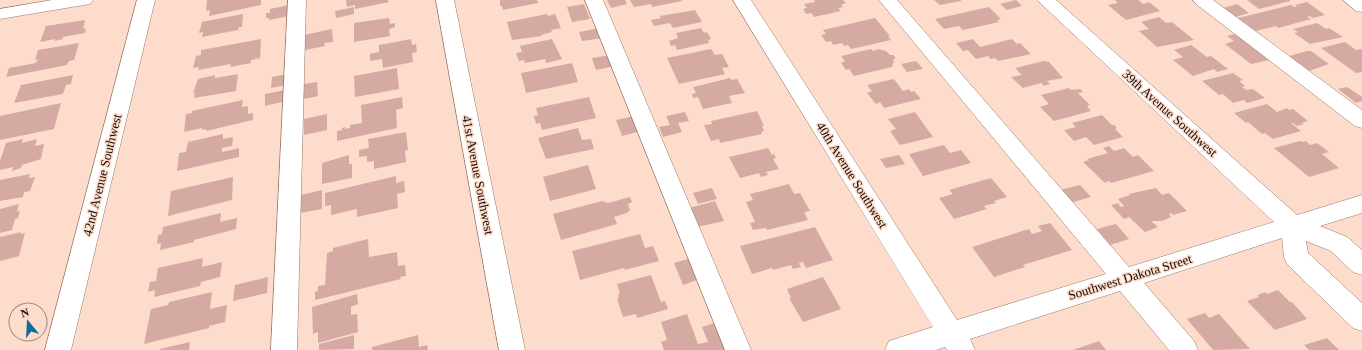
<svg xmlns="http://www.w3.org/2000/svg" width="1362" height="350" font-family="Georgia,serif">
  <style>
    .building { fill: #d5aaa2 }
    .lines { fill: none; stroke-linecap: round; stroke-linejoin: round }
    .minor-casing { stroke: #96786a; stroke-width: 1 }
    .minor { fill: #fff; fill-rule: evenodd }
    .labels { text-anchor: middle; dominant-baseline: central; stroke-width: 3; stroke-linejoin: round; paint-order: stroke }
    .street-label { font-size: 13px; fill: #140a05; stroke: #fddccc }
  </style>
  <rect width="100%" height="100%" fill="#fddccc"/>
  <!-- building -->
  <path class="building" d="M207,0H261V5L209,16L210,10L206,11Z
    M346,0H388L389,2L355,9V5L347,7Z
    M500,0H537L538,3L503,10L502,6H500Z
    M607,0H625L627,4L611,8Z
    M630,0H682V1L652,7L651,4L634,7Z
    M814,0H843L846,3L841,5L843,7L838,8L841,11L814,17L811,13L806,14L803,9L807,8L804,4L815,2Z
    M934,0H961V1L940,5Z
    M1016,0L1022,6L1007,10L1000,4Z
    M1115,0H1138L1143,4L1149,2L1160,11L1126,20L1108,5L1118,3Z
    M1247,0H1290V1L1259,9Z
    M1307,2L1325,15L1313,18L1310,16L1307,17L1311,19L1278,28L1276,26L1256,31L1238,18L1291,5L1294,7H1297L1295,5Z
    M584,4L590,19L572,22L567,7Z
    M1237,4L1249,13L1235,17L1223,8Z
    M289,5L290,16L269,20V18H266V13H270V9Z
    M354,7V14L336,18L335,11Z
    M989,7L1001,19L997,20L999,22L963,30L959,26L944,29L935,19Z
    M695,10L702,22L673,28L670,23L654,26L651,20L661,18L660,16Z
    M243,14L242,27H239L238,30L202,37L203,32L199,33L202,22Z
    M547,14L548,16L555,14L561,28L551,30L552,32L541,35L542,36L512,40L507,22Z
    M1159,17L1166,23L1172,22L1194,40L1157,47L1139,31L1149,29L1141,22Z
    M389,18L390,24L395,23V27L389,29L390,36L354,42V23Z
    M875,18L890,36H888L891,40L851,49L848,45L844,46L842,43L833,45L831,41L826,42L821,35L826,34L823,30Z
    M85,20L83,29L86,28L85,33L63,37V39L55,41V39L40,42L46,26Z
    M1317,23L1326,29L1329,28L1343,37L1310,44L1294,33L1298,32L1293,29Z
    M600,28L603,38L582,41L579,32Z
    M701,28L704,33L707,32L711,39L708,40L709,43L677,50L675,45L671,46L669,41L678,38L676,33Z
    M332,29L333,42L324,43L325,46L305,50L304,35Z
    M1235,34L1269,60L1251,64L1225,44L1234,41L1227,36Z
    M261,39L260,58L251,60V63L230,67L231,64L198,70L199,67L193,68L196,56L201,55V50Z
    M411,39L412,45L416,44L417,52L412,53L413,62L383,68L382,59L370,61V54L379,52V45Z
    M552,39L562,59L546,63L545,59L525,63L524,60L519,61L516,53L522,52L520,46Z
    M973,39L980,47L1012,39L1017,44L1020,43L1031,54L998,61L995,58L991,59L988,56L976,59L968,50L963,51L956,43Z
    M1345,42L1356,50L1362,49V72L1356,73L1321,48Z
    M79,43L74,60L69,61L67,65L6,77L9,68L36,63L38,59L35,60L38,50Z
    M1191,45L1207,57L1211,56L1228,69L1217,72L1214,69L1193,76L1173,60L1183,57L1174,50Z
    M711,49L715,55L722,54L729,67L722,68L725,74L679,84L667,58Z
    M871,49L873,51L878,49L886,51L890,55H893L896,58L893,59L894,61L892,67L854,76L849,69L846,70L841,63L845,61L841,56Z
    M1307,51H1311L1329,64L1309,71L1289,56Z
    M611,55L615,66L596,70L592,58Z
    M916,61L923,69L907,72L901,64Z
    M1044,61L1049,62L1063,78L1047,81L1050,84L1044,86L1041,83L1023,88L1011,77L1022,75L1015,68Z
    M572,63L578,82L526,93L521,73Z
    M397,68L399,89L355,97L354,76Z
    M1233,73L1243,80L1239,81L1245,86L1242,87L1246,90L1253,89L1265,98L1247,103L1244,100L1233,103L1223,94L1219,95L1202,81Z
    M238,74L236,91L194,98L195,92L193,93L198,79L215,75V78Z
    M287,74L286,85L271,88L272,77Z
    M73,75L71,84L66,85L63,94L14,103L21,85Z
    M730,78L731,80L737,79L745,93L729,96L732,103L703,109L698,97L693,98L692,94L696,93L693,87Z
    M894,79L903,91L909,89L911,92L914,91L921,99L884,108L880,102L876,104L867,93L872,91L867,85Z
    M317,82L318,96L304,99V84Z
    M1347,87L1362,97V101L1356,103L1338,89Z
    M1069,88L1071,90L1080,89L1083,92L1078,93L1090,105L1087,106L1091,111L1054,121L1040,107L1049,104L1041,95Z
    M285,90L286,101L265,106V94Z
    M402,97L403,108L396,110L397,128L337,141V131L342,130V128L345,127V129L350,128V125L362,123L361,105Z
    M589,97L596,118L542,130L540,123L536,124L534,116L538,115L536,108Z
    M243,100L242,107L248,106V114L253,113V120L206,131V129L202,130V128L184,132L186,114L192,113V111Z
    M61,103L54,129L0,140V116Z
    M1267,104L1277,112L1287,108L1289,110L1293,109L1308,121L1302,123L1304,124L1297,126L1293,123H1291L1301,131L1273,139L1265,133L1262,134L1248,122L1246,123L1234,113Z
    M757,111L764,126H762L764,131L761,132L762,134L720,143L719,139L711,141L704,125L712,124L711,121Z
    M685,112L689,121L678,123L682,132L663,137L659,127L670,125L666,116Z
    M915,112L933,137L900,145L890,131L896,129L888,119Z
    M327,114V130L304,135V119Z
    M1102,115L1112,125H1114L1117,128L1115,129L1123,137L1094,145L1086,137L1074,141L1064,130L1076,127L1072,123Z
    M634,116L641,131L622,136L616,120Z
    M578,128L582,140L591,139L594,149L546,159L538,138Z
    M406,132L408,150L405,151L406,162L374,169V161L367,162V156L359,157V150L369,148L368,139Z
    M223,134V139L233,137L232,146L222,148V152L239,148V157L177,171L179,153L186,152L188,142Z
    M23,139L22,143L37,139L35,146L44,144L41,159L22,165L21,168L12,171L13,167L0,170V161L6,143Z
    M1300,141L1302,142L1306,141L1310,145L1317,143L1329,152L1322,154L1339,168L1309,177L1274,148Z
    M944,145L950,153L961,150L971,163L923,176L909,154Z
    M1109,146L1114,151L1124,148L1133,157L1138,155L1154,171L1111,183L1109,181L1105,183L1083,162L1089,160L1087,159L1108,153L1103,148Z
    M768,148L772,155L774,154L776,158L773,159L779,169L766,172L768,175L761,177L759,173L740,178L729,157Z
    M349,155V164H352V178L322,184V163Z
    M899,155L905,164L886,168L880,159Z
    M588,165L596,189L550,201L543,177Z
    M30,174L29,178L35,177L30,191L24,192L23,197L0,201V180Z
    M396,176V183L404,181L405,192L397,194L398,208L357,217V209L331,215V205L325,206V193Z
    M233,177L232,200L168,216L171,191Z
    M991,178L1007,197L994,201L996,203L984,206L987,209L954,219L939,198L953,194L949,190Z
    M789,184L794,194L800,193L810,211L804,212L808,220L767,230L766,228L753,230L750,223L755,222L746,202L753,200L750,194Z
    M1080,185L1091,197L1070,203L1060,190Z
    M712,188L717,199L698,204L693,193Z
    M1156,188L1162,195L1169,193L1187,211L1173,215L1171,213L1169,214L1171,217L1162,221H1151L1158,227L1145,232L1129,217L1124,219L1111,205L1118,203L1121,207L1124,206L1118,199L1130,195L1129,194Z
    M322,190V209L300,213L301,195Z
    M630,197L632,202L628,204L630,210L627,213L614,217L617,224L561,240L553,214L602,201L608,203Z
    M715,201L724,221L697,227L689,208Z
    M19,204L17,212L20,211L18,218L15,219L12,230L0,233V209Z
    M221,213L220,222L237,218L236,229L194,240V242L160,250L161,243L157,244L158,235L162,234L163,227Z
    M1050,223L1072,250L1023,265L1025,267L994,277L972,247L1029,229L1032,234L1042,231L1038,226Z
    M1116,224L1129,239L1110,245L1097,229Z
    M815,227L833,260L806,268L803,262L799,263L801,267L793,269L791,265L773,270L772,268L752,274L740,246Z
    M21,232L20,234L25,233L19,256L0,261V237Z
    M640,234L645,248L653,246L659,261L625,270L624,268L580,280L572,251Z
    M368,239L369,257L397,252L398,266L405,265L406,276L400,277L401,279L315,300V292L318,291V286L325,285L327,253L333,251V248Z
    M203,258L202,267L222,262L220,277L201,282L200,286L154,297L155,290L148,292L150,282L156,281L158,268Z
    M691,258L700,279L683,285L674,263Z
    M651,275L661,302L665,301L668,309L637,318L636,314L623,317L617,299L619,298L618,294L620,293L617,284Z
    M268,277L267,293L233,301L235,285Z
    M823,277L841,309L803,322L789,298H791L787,289Z
    M1278,290L1290,302H1292L1307,319L1275,330L1247,301L1259,297L1257,295L1265,292L1267,294Z
    M212,292L210,309L227,305L225,322L209,326V328L144,344L151,309L168,305L169,302Z
    M357,294L358,304L351,307V315L357,314L358,332L318,343V332L313,334L312,307Z
    M1205,313L1209,318L1219,314L1250,349L1213,350L1187,319Z
    M687,314L698,344L708,342L702,327L715,323L725,350H664L661,342L667,340L661,322Z
    M354,335V349L319,350V344Z
    M418,335L419,347L427,345L428,350H372V347Z
    M1327,338L1339,350H1309L1304,345Z
    M1099,341L1106,350H1073Z
    M190,342L189,350H160V349Z"/>
  <g class="lines">
    <defs>
      <path id="minor" d="M52,0H93L90,4L0,19V9Z
        M137,0H155L71,350H45Z
        M288,0H306L297,350H271Z
        M436,0H454L525,350H499Z
        M585,0H603L751,350H725Z
        M733,0H751L957,320L1106,274L879,0H897L1129,267L1274,222L1037,0H1056L1297,215L1362,195V213L1320,226L1347,237L1362,250V275L1353,272L1331,251L1306,241L1308,253L1362,303V331L1353,328L1287,264L1284,257L1282,238L1144,283L1194,341L1198,350H1169L1120,291L970,339L975,350H947L945,347L936,350H885L889,341L933,327Z
        M1193,0H1213L1362,110V128L1355,126L1196,4Z
        M1343,0H1362V12L1356,11Z"/>
    </defs>
    <!-- minor casing -->
    <use href="#minor" class="minor-casing"/>
    <!-- minor -->
    <use href="#minor" class="minor"/>
  </g>
  <g class="labels">
    <!-- street labels -->
    <g class="street-label">
      <text transform="translate(1170 113) rotate(42)">39th Avenue Southwest</text>
      <text transform="translate(102 175) rotate(-76)">42nd Avenue Southwest</text>
      <text transform="translate(478 175) rotate(79)">41st Avenue Southwest</text>
      <text transform="translate(852 175) rotate(58)">40th Avenue Southwest</text>
      <text transform="translate(1130 277) rotate(-17)">Southwest Dakota Street</text>
    </g>
  </g>
  <!-- north arrow -->
  <g transform="translate(28 322) rotate(342)"><circle r="19" fill="#fddccc" stroke="#a0887c"/>
  <path d="M0-3L7 15L0 10L-7 15Z" fill="#116b9b"/>
  <text y="-6" font-size="11" font-weight="bold" text-anchor="middle" fill="#140a05">N</text>
  </g>
</svg>
